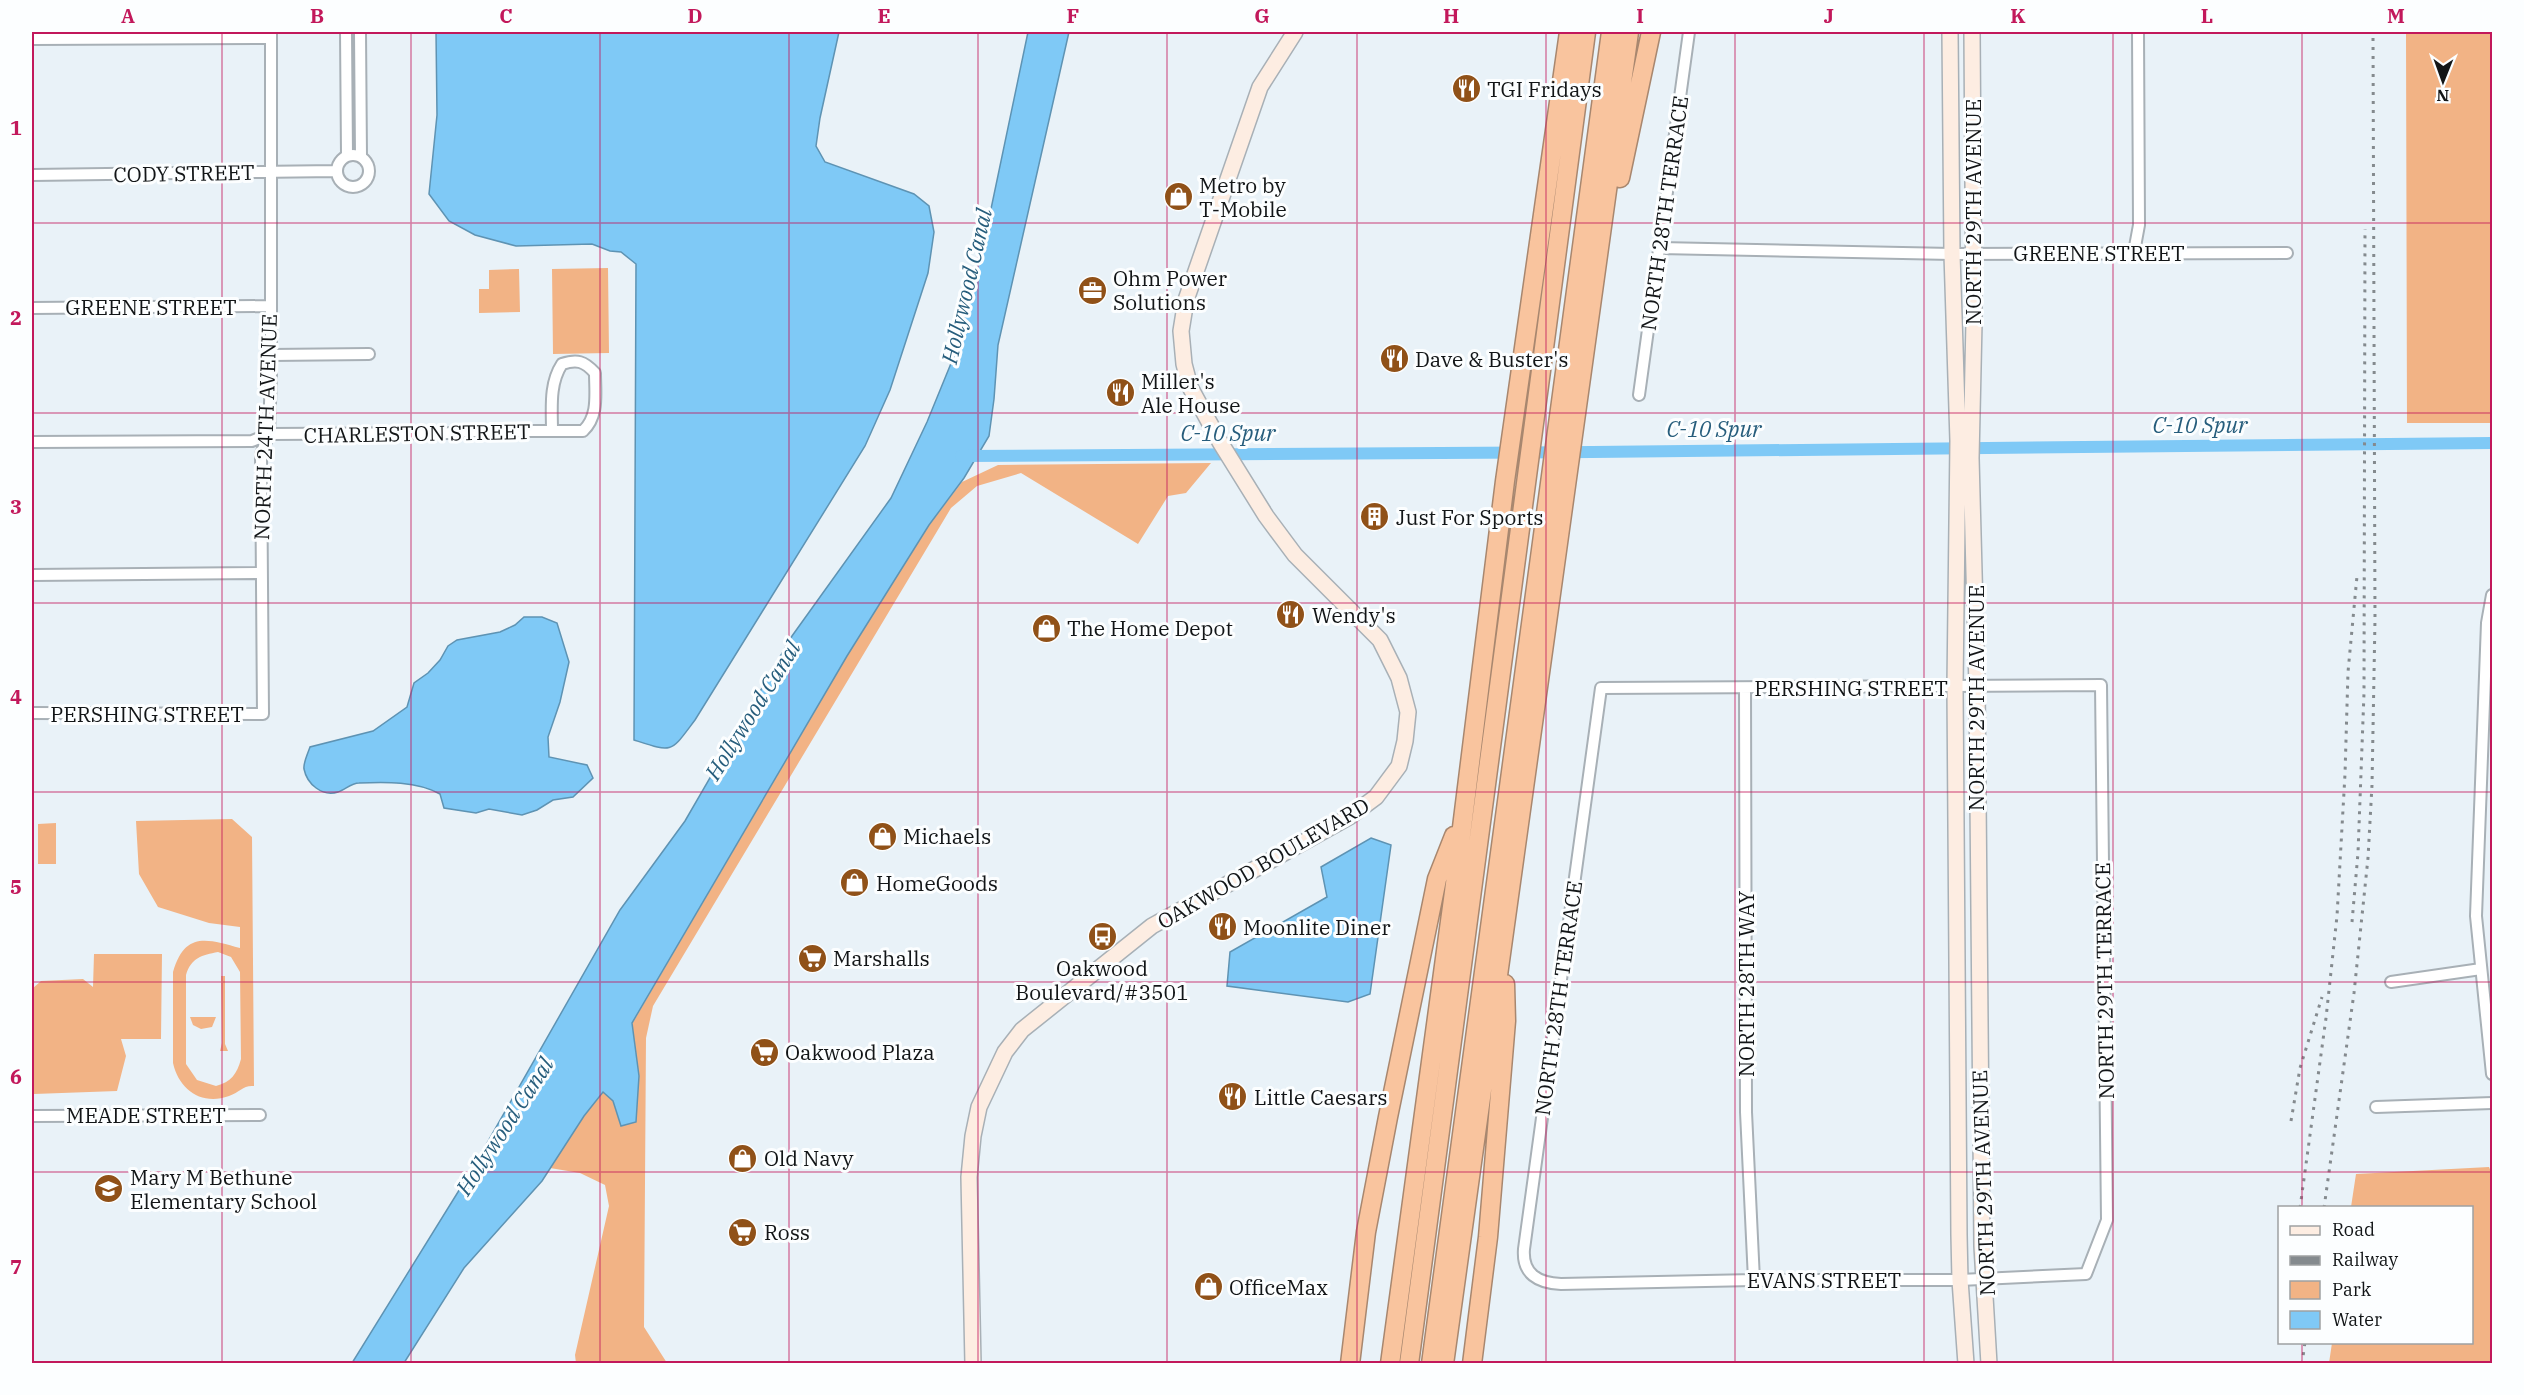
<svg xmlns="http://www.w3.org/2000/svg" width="2524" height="1395" font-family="'IBM Plex Serif',serif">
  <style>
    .green { fill: #f2b385; fill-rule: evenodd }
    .water { fill: #7fc9f6; stroke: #5e93b3; stroke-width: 1.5 }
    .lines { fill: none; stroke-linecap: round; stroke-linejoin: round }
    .canal { stroke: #7fc9f6; stroke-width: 12 }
    .street-casing { stroke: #a8b0b6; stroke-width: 14 }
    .secondary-casing { stroke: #a8b0b6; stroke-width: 18 }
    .highway-casing { stroke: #a8876f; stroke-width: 21 }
    .street { stroke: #fff; stroke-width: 10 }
    .secondary { stroke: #fdede2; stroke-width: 15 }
    .highway { stroke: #f9c49e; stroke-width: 18 }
    .rail { stroke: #848a8e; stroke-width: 3; stroke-dasharray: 3 6; stroke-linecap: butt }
    .grid { fill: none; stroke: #c2185b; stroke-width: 1.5; stroke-opacity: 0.55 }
    .labels { text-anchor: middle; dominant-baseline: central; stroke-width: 6; stroke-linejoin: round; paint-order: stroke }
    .poi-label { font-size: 21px; fill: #121517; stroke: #fcfeff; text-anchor: start }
    .street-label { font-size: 21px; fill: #121517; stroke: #fcfeff }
    .water-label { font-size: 22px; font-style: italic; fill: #265d7c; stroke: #fcfeff }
    .neatline { fill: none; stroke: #c2185b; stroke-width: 2 }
    .grid-label { font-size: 20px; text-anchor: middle; font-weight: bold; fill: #c2185b }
  </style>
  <rect width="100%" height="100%" fill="#e9f2f8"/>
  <!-- green -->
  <path class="green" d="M2406,32H2492V423H2407Z
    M608,268L609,353L553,354L552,269Z
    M519,269L520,312L479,313V289H489V270Z
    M1211,463L1186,493L1168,496L1138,544L1021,473L977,486L951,508L653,1006L646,1038L644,1327L667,1363H576L575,1355L609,1206L605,1185L580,1173L550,1168L584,1116L603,1092L613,1101L621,1125L639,1076L632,1024L847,656L929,525L962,482L998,465Z
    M232,819L252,837L254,1086C243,1085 240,1092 229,1096C202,1106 179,1090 173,1063V972C185,931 207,939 240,948V927L209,923L158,907L139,874L136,821ZM218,952L231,957L240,972L241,1059C237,1074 231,1082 216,1086L197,1080L186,1064V975C191,958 202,955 218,952Z
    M56,823V864H38V824Z
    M94,954H162L161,1039H121L126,1056L117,1091L34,1094L32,1092V989L41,981L83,979L93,987Z
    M221,976H225V1044L228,1051H220L222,1043Z
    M190,1017H216L212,1027L201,1029L193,1025Z
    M2489,1167L2492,1174V1363H2329L2332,1343L2472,1342V1208L2351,1207L2356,1174Z"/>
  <!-- water -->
  <path class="water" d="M436,32H839L820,118L816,146L825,162L914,194L929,206L934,232L928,273L890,390L865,446L695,720C670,753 674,753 634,740L636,264L621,252L610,251L592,244L516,246L475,235L449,221L429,194L437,115Z
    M1028,32H1069L998,345L994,399L989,436L964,478L929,525L847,656L632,1023L639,1076L636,1122L621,1126L613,1101L603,1092L584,1116L542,1181L464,1268L404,1363H352L471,1171L620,910L685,821L792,636L891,498L927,422L954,356L987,228Z
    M524,617H542L557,623L569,662L560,702L548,737L549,757L587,765L593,778L573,797L553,800L537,810L522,815L489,809L476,813L444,808L440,794C417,781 385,782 359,783C351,783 345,790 338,792C322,797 307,784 304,769C303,763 308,753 310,747L373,731L407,707L414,683L428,673L440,660L448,646L457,640L500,632L515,625Z
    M1371,838L1391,845L1370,994L1348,1002L1227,986L1230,952L1327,897L1321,867Z"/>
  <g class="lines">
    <!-- canal -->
    <path class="canal" d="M961,456L1592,452L2492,443"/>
    <defs>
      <path id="street" d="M346,32L347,156
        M360,32L361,157
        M32,39L271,38
        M337 171a16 16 0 1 1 32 0a16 16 0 1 1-32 0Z
        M32,175L337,171
        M1660,248L1952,254L2287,253
        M2134,252L2139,225L2138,32
        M32,308L270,306
        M271,355L369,354
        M1639,395L1689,32
        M32,442L252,441L269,434L455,433L468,431H583C599,416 595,394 595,373C584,361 577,359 562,364C549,384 552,408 552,431
        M32,575L260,573
        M2492,595L2487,623L2476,916L2492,1074
        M2101,685L2107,1220L2086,1274L1960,1280H1754L1561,1284C1538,1283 1522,1274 1524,1249L1601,688Z
        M1745,688L1746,1112L1754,1280
        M32,713L263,714L261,454L269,434L271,373V32
        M2391,982L2481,969
        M2376,1107L2492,1103
        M32,1116L260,1115"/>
      <path id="secondary" d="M1950,32L1952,254L1958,441L1955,687L1959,1235L1960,1280L1966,1364
        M1972,32L1974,322L1971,458L1977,686L1982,1246L1989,1364
        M973,1364L969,1177L973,1136L979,1107L1005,1052L1022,1030L1152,926L1349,817L1376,797L1399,766L1405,741L1408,712L1399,678L1380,640L1295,555L1266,516L1220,442L1190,387L1184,364L1181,331L1186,300L1260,87L1295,32"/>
      <path id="highway" d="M1620,178L1651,32
        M1350,1364L1366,1232L1388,1117L1437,879L1454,836
        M1390,1364L1454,892L1505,481L1569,32
        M1409,1364L1586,32
        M1431,1364L1611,32
        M1444,1364L1629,32
        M1472,1364L1488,1237L1506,1021L1505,984"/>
    </defs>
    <!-- street casing -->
    <use href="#street" class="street-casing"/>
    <!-- secondary casing -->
    <use href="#secondary" class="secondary-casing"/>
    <!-- highway casing -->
    <use href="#highway" class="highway-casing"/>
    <!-- street -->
    <use href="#street" class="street"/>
    <!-- secondary -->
    <use href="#secondary" class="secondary"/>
    <!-- highway -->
    <use href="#highway" class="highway"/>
    <!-- rail -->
    <path class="rail" d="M2352,922L2358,853L2364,693L2365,229
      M2291,1121L2300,1068L2322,997
      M2300,1208L2326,1018L2337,916L2345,774L2348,672L2357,576
      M2324,1208L2354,993L2368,858L2372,785L2375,619L2373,32
      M2302,1364L2305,1342"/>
  </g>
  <!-- grid -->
  <path class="grid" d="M222,32V1364M411,32V1364M600,32V1364M789,32V1364M978,32V1364M1167,32V1364M1357,32V1364M1546,32V1364M1735,32V1364M1924,32V1364M2113,32V1364M2302,32V1208M32,223H2492M32,413H2492M32,603H2492M32,792H2492M32,982H2492M32,1172H2492M2302,1342V1364"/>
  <!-- icons -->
  <defs>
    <symbol id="restaurant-disc" viewBox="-11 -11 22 22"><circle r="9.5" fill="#905118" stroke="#fcfeff"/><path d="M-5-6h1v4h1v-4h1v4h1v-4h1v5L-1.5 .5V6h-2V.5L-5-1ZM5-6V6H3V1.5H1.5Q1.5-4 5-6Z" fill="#fff"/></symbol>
    <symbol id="shop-disc" viewBox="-11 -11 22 22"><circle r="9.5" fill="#905118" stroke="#fcfeff"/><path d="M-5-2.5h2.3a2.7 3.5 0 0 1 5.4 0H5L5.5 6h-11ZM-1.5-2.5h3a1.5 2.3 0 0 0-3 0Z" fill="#fff"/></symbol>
    <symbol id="office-disc" viewBox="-11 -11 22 22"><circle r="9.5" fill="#905118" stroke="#fcfeff"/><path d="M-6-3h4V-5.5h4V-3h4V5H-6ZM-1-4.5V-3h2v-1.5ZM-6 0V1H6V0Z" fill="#fff"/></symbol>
    <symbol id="building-disc" viewBox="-11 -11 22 22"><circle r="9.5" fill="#905118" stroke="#fcfeff"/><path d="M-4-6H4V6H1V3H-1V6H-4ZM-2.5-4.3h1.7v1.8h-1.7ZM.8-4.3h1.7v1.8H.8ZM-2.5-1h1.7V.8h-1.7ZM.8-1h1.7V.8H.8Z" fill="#fff"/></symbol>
    <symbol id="bus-disc" viewBox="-11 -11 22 22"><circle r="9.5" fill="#905118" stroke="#fcfeff"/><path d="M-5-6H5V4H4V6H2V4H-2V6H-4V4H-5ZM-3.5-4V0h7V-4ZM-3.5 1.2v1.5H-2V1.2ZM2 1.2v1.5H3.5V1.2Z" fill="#fff"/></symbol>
    <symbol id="supermarket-disc" viewBox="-11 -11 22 22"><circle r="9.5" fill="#905118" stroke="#fcfeff"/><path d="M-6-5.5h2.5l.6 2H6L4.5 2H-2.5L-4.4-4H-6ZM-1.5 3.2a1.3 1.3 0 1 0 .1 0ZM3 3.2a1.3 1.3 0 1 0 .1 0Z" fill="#fff"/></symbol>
    <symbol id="school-disc" viewBox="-11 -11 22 22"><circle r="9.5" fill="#905118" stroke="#fcfeff"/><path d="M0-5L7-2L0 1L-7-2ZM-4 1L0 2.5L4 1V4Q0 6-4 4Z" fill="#fff"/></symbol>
  </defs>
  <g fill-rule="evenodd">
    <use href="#restaurant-disc" x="1450" y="72" width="33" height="33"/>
    <use href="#shop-disc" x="1162" y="180" width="33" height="33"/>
    <use href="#office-disc" x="1076" y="274" width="33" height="33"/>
    <use href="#restaurant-disc" x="1378" y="342" width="33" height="33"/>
    <use href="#restaurant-disc" x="1104" y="376" width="33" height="33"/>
    <use href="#building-disc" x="1358" y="500" width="33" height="33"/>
    <use href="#restaurant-disc" x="1274" y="598" width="33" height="33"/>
    <use href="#shop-disc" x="1030" y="612" width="33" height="33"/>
    <use href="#shop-disc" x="866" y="820" width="33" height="33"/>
    <use href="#shop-disc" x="838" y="866" width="33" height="33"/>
    <use href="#restaurant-disc" x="1206" y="910" width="33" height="33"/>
    <use href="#bus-disc" x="1086" y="920" width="33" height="33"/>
    <use href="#supermarket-disc" x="796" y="942" width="33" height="33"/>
    <use href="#supermarket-disc" x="748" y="1036" width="33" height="33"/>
    <use href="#restaurant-disc" x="1216" y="1080" width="33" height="33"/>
    <use href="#shop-disc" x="726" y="1142" width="33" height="33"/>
    <use href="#school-disc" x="92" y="1172" width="33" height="33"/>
    <use href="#supermarket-disc" x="726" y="1216" width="33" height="33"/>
    <use href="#shop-disc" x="1192" y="1270" width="33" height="33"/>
  </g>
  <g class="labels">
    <!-- poi labels -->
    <g class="poi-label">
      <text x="1487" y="89">TGI Fridays</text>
      <text x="1199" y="185">Metro by<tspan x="1199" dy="24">T-Mobile</tspan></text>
      <text x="1113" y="278">Ohm Power<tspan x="1113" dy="24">Solutions</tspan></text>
      <text x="1415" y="359">Dave &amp; Buster's</text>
      <text x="1141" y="381">Miller's<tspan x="1141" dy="24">Ale House</tspan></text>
      <text x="1396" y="517">Just For Sports</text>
      <text x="1312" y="615">Wendy's</text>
      <text x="1067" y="628">The Home Depot</text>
      <text x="903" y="836">Michaels</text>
      <text x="876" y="883">HomeGoods</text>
      <text x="1243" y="927">Moonlite Diner</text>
      <text x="833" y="958">Marshalls</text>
      <text x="1102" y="968" text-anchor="middle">Oakwood<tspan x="1102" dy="24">Boulevard/#3501</tspan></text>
      <text x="785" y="1052">Oakwood Plaza</text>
      <text x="1254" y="1097">Little Caesars</text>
      <text x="764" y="1158">Old Navy</text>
      <text x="130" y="1177">Mary M Bethune<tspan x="130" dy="24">Elementary School</tspan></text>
      <text x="764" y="1232">Ross</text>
      <text x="1229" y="1287">OfficeMax</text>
    </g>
    <!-- street labels -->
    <g class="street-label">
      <text transform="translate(184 173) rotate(-1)">CODY STREET</text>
      <text transform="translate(1973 212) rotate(-90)">NORTH 29TH AVENUE</text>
      <text transform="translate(1664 213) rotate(-82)">NORTH 28TH TERRACE</text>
      <text x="2099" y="253">GREENE STREET</text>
      <text x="151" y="307">GREENE STREET</text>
      <text transform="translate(265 427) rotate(-88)">NORTH 24TH AVENUE</text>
      <text transform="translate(417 433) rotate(-1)">CHARLESTON STREET</text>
      <text x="1851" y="688">PERSHING STREET</text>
      <text transform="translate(1976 698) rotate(-90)">NORTH 29TH AVENUE</text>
      <text x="147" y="714">PERSHING STREET</text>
      <text transform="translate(1263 863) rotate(-30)">OAKWOOD BOULEVARD</text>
      <text transform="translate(2104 981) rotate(-91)">NORTH 29TH TERRACE</text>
      <text transform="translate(1746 984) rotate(-90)">NORTH 28TH WAY</text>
      <text transform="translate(1558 998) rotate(-82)">NORTH 28TH TERRACE</text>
      <text x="146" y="1115">MEADE STREET</text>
      <text transform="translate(1983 1183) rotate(-92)">NORTH 29TH AVENUE</text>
      <text x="1824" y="1280">EVANS STREET</text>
    </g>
    <!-- water labels -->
    <g class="water-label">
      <text transform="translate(966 286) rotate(-77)">Hollywood Canal</text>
      <text x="2200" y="424">C-10 Spur</text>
      <text x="1714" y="428">C-10 Spur</text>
      <text x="1228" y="432">C-10 Spur</text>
      <text transform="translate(752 710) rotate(-58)">Hollywood Canal</text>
      <text transform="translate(504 1126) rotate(-57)">Hollywood Canal</text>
    </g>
  </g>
  <!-- border -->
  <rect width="2524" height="1395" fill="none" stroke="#fcfeff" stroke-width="66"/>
  <!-- legend -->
  <rect x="2278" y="1206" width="195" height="138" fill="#fcfeff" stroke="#9ea1a2" stroke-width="1.5"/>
  <rect x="2290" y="1226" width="30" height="9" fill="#fdede2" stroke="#9ea1a2" stroke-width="1.5"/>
  <text x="2332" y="1236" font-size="18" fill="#121517">Road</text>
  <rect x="2290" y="1256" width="30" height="9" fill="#848a8e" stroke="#9ea1a2" stroke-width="1.5"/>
  <text x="2332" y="1266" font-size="18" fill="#121517">Railway</text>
  <rect x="2290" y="1281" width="30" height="18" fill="#f2b385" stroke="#9ea1a2" stroke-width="1.5"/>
  <text x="2332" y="1296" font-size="18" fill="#121517">Park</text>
  <rect x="2290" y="1311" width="30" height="18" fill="#7fc9f6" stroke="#9ea1a2" stroke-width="1.5"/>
  <text x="2332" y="1326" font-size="18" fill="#121517">Water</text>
  <!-- north arrow -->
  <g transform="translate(2443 81) rotate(181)" stroke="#fcfeff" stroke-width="4.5" paint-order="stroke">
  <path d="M0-4.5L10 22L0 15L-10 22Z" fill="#121517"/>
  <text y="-9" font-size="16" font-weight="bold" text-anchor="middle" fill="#121517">N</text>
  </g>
  <rect x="33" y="33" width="2458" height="1329" class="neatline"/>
  <g class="grid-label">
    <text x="128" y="23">A</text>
    <text x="317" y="23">B</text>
    <text x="506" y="23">C</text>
    <text x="695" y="23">D</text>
    <text x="884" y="23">E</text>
    <text x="1073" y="23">F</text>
    <text x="1262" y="23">G</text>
    <text x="1451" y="23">H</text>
    <text x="1640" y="23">I</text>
    <text x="1829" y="23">J</text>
    <text x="2018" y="23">K</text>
    <text x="2207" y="23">L</text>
    <text x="2396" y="23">M</text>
    <text x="16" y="135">1</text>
    <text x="16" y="325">2</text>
    <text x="16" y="514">3</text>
    <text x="16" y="704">4</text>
    <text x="16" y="894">5</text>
    <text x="16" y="1084">6</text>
    <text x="16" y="1274">7</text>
  </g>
</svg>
